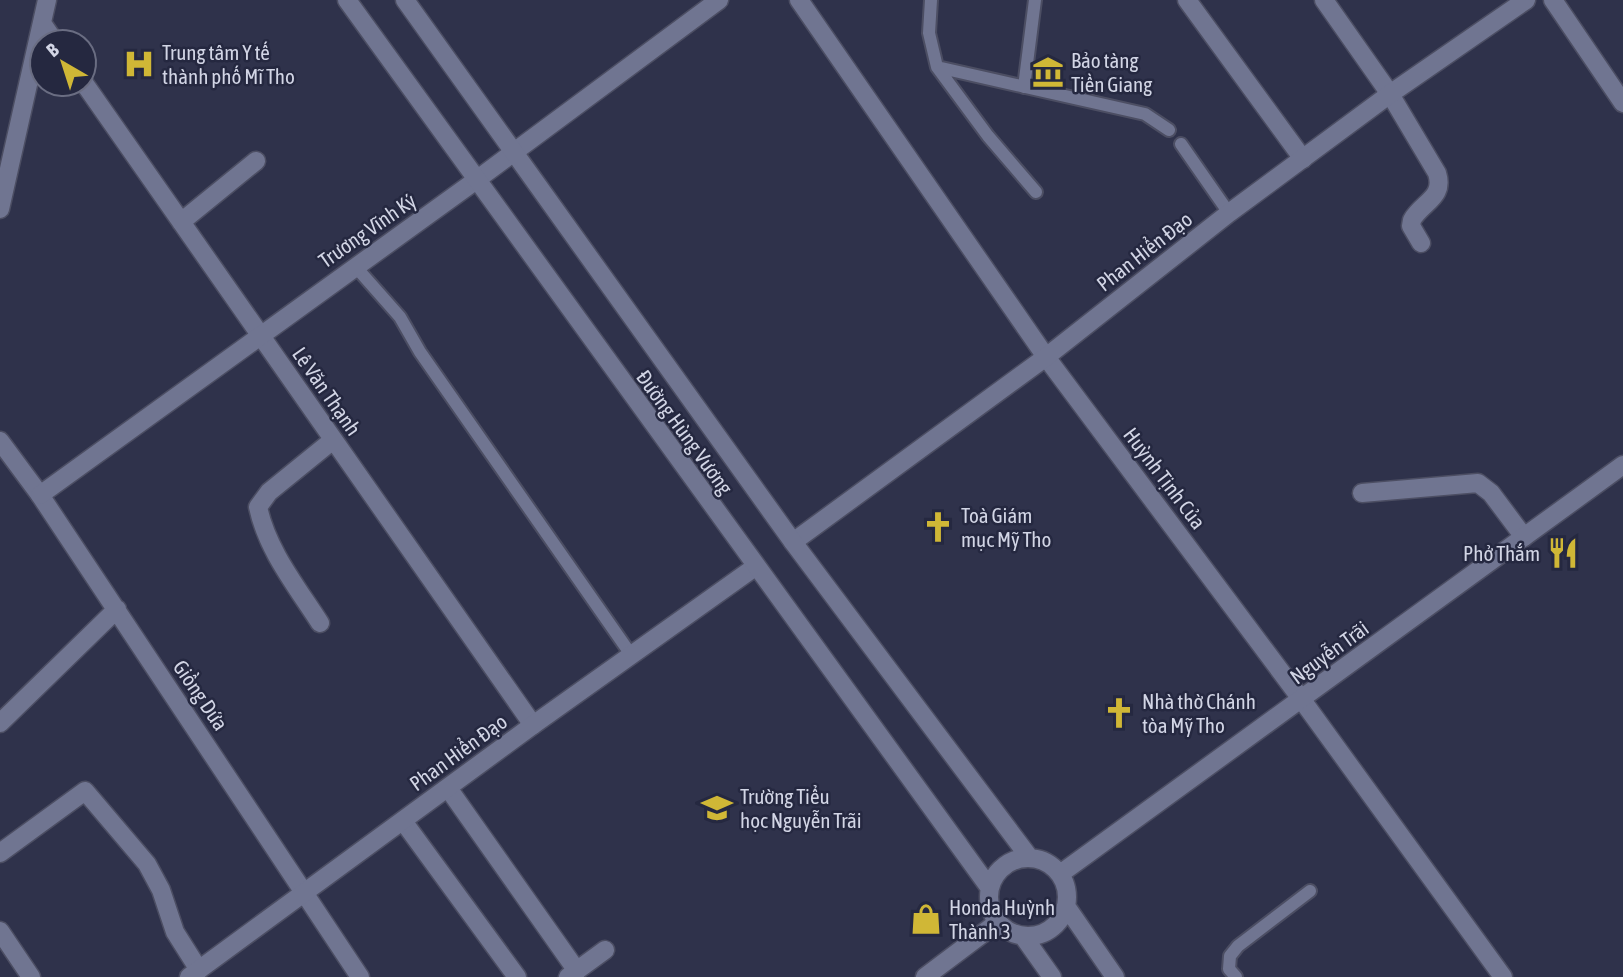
<svg xmlns="http://www.w3.org/2000/svg" width="1623" height="977" font-family="'Asap Condensed',sans-serif">
  <style>
    .lines { fill: none; stroke-linecap: round; stroke-linejoin: round }
    .service-casing { stroke: #4c4e63; stroke-width: 16 }
    .minor-casing { stroke: #4c4e63; stroke-width: 21 }
    .tertiary-casing { stroke: #4c4e63; stroke-width: 21 }
    .secondary-casing { stroke: #4c4e63; stroke-width: 21 }
    .service { stroke: #707591; stroke-width: 12 }
    .minor { stroke: #707591; stroke-width: 18 }
    .tertiary { stroke: #707591; stroke-width: 18 }
    .secondary { stroke: #707591; stroke-width: 18 }
    .labels { text-anchor: middle; dominant-baseline: central; stroke-width: 5; stroke-linejoin: round; paint-order: stroke }
    .poi-label { font-size: 21px; fill: #d2d5e5; stroke: #252840; text-anchor: start }
    .street-label { font-size: 21px; fill: #d2d5e5; stroke: #252840 }
  </style>
  <rect width="100%" height="100%" fill="#2f324b"/>
  <g class="lines">
    <defs>
      <path id="service" d="M931,0L929,33L937,67L1145,114L1169,130
        M937,67L988,136L1036,192
        M1024,87L1035,0
        M1181,144L1229,213
        M355,266L400,317L420,352L632,656
        M1236,977L1229,969L1230,956L1238,946L1310,891"/>
      <path id="minor" d="M799,0L1046,357L1302,700L1503,977
        M1187,0L1303,159
        M1324,0L1390,94L1437,173C1445,198 1422,202 1412,220L1411,226L1421,243
        M42,23L55,42
        M84,83L533,725
        M0,209L47,0
        M181,222L256,161
        M0,441L40,495L360,977
        M1362,493L1478,483L1491,493L1524,537
        M320,623C297,587 267,550 258,507L269,492L333,440
        M0,723L117,609
        M448,788L577,971
        M403,821L517,977
        M0,853L85,791L147,864L161,890L175,932L199,970
        M0,931L31,977
        M568,977L605,950"/>
      <path id="tertiary" d="M1553,0L1623,103
        M40,495L475,181L719,0
        M793,542L1046,357L1229,213L1390,94L1526,0
        M189,977L533,725L755,567"/>
      <path id="secondary" d="M347,0L989,887
        M405,0L793,542L1029,857
        M989 897a39 39 0 1 1 78 0a39 39 0 1 1-78 0Z
        M1060,874L1623,465
        M1066,906L1115,977
        M1023,936L1052,977
        M925,977L998,922"/>
    </defs>
    <!-- service casing -->
    <use href="#service" class="service-casing"/>
    <!-- minor casing -->
    <use href="#minor" class="minor-casing"/>
    <!-- tertiary casing -->
    <use href="#tertiary" class="tertiary-casing"/>
    <!-- secondary casing -->
    <use href="#secondary" class="secondary-casing"/>
    <!-- service -->
    <use href="#service" class="service"/>
    <!-- minor -->
    <use href="#minor" class="minor"/>
    <!-- tertiary -->
    <use href="#tertiary" class="tertiary"/>
    <!-- secondary -->
    <use href="#secondary" class="secondary"/>
  </g>
  <!-- icons -->
  <defs>
    <symbol id="hospital-bare" viewBox="-9 -9 18 18"><path d="M-5-5h3v3.5h4V-5h3V5h-3V1.5h-4V5h-3Z" fill="#d0b736" stroke="#252840" stroke-width="2.5" paint-order="stroke"/></symbol>
    <symbol id="museum-bare" viewBox="-9 -9 18 18"><path d="M0-6L6-3V-2H-6V-3ZM-5-1h2V3h-2ZM-1-1h2V3h-2ZM3-1h2V3H3ZM-6 4H6V6H-6Z" fill="#d0b736" stroke="#252840" stroke-width="2.5" paint-order="stroke"/></symbol>
    <symbol id="church-bare" viewBox="-9 -9 18 18"><path d="M-1.2-6h2.4v3.5h3.3v2.4h-3.3V6h-2.4V-.1h-3.3v-2.4h3.3Z" fill="#d0b736" stroke="#252840" stroke-width="2.5" paint-order="stroke"/></symbol>
    <symbol id="restaurant-bare" viewBox="-9 -9 18 18"><path d="M-5-6h1v4h1v-4h1v4h1v-4h1v5L-1.5 .5V6h-2V.5L-5-1ZM5-6V6H3V1.5H1.5Q1.5-4 5-6Z" fill="#d0b736" stroke="#252840" stroke-width="2.5" paint-order="stroke"/></symbol>
    <symbol id="school-bare" viewBox="-9 -9 18 18"><path d="M0-5L7-2L0 1L-7-2ZM-4 1L0 2.5L4 1V4Q0 6-4 4Z" fill="#d0b736" stroke="#252840" stroke-width="2.5" paint-order="stroke"/></symbol>
    <symbol id="shop-bare" viewBox="-9 -9 18 18"><path d="M-5-2.5h2.3a2.7 3.5 0 0 1 5.4 0H5L5.5 6h-11ZM-1.5-2.5h3a1.5 2.3 0 0 0-3 0Z" fill="#d0b736" stroke="#252840" stroke-width="2.5" paint-order="stroke"/></symbol>
  </defs>
  <g fill-rule="evenodd">
    <use href="#hospital-bare" x="117" y="42" width="44" height="44"/>
    <use href="#museum-bare" x="1026" y="50" width="44" height="44"/>
    <use href="#church-bare" x="916" y="505" width="44" height="44"/>
    <use href="#restaurant-bare" x="1541" y="531" width="44" height="44"/>
    <use href="#church-bare" x="1097" y="691" width="44" height="44"/>
    <use href="#school-bare" x="695" y="786" width="44" height="44"/>
    <use href="#shop-bare" x="904" y="897" width="44" height="44"/>
  </g>
  <g class="labels">
    <!-- poi labels -->
    <g class="poi-label">
      <text x="162" y="52">Trung tâm Y tế<tspan x="162" dy="24">thành phố Mĩ Tho</tspan></text>
      <text x="1071" y="60">Bảo tàng<tspan x="1071" dy="24">Tiền Giang</tspan></text>
      <text x="961" y="515">Toà Giám<tspan x="961" dy="24">mục Mỹ Tho</tspan></text>
      <text x="1540" y="553" text-anchor="end">Phở Thắm</text>
      <text x="1142" y="701">Nhà thờ Chánh<tspan x="1142" dy="24">tòa Mỹ Tho</tspan></text>
      <text x="740" y="796">Trường Tiểu<tspan x="740" dy="24">học Nguyễn Trãi</tspan></text>
      <text x="949" y="907">Honda Huỳnh<tspan x="949" dy="24">Thành 3</tspan></text>
    </g>
    <!-- street labels -->
    <g class="street-label">
      <text transform="translate(367 230) rotate(-35)">Trương Vĩnh Ký</text>
      <text transform="translate(1144 251) rotate(-38)">Phan Hiển Đạo</text>
      <text transform="translate(327 391) rotate(55)">Lê Văn Thạnh</text>
      <text transform="translate(685 432) rotate(54)">Đường Hùng Vương</text>
      <text transform="translate(1165 478) rotate(53)">Huỳnh Tịnh Của</text>
      <text transform="translate(1329 652) rotate(-36)">Nguyễn Trãi</text>
      <text transform="translate(201 695) rotate(56)">Giồng Dứa</text>
      <text transform="translate(458 752) rotate(-36)">Phan Hiển Đạo</text>
    </g>
  </g>
  <!-- north arrow -->
  <g transform="translate(63 63) rotate(321)"><circle r="33" fill="#252840" stroke="#6a6d82" stroke-width="2"/>
  <path d="M0-5L12 26L0 18L-12 26Z" fill="#d0b736"/>
  <text y="-10" font-size="19" font-weight="bold" text-anchor="middle" fill="#d2d5e5">B</text>
  </g>
</svg>
